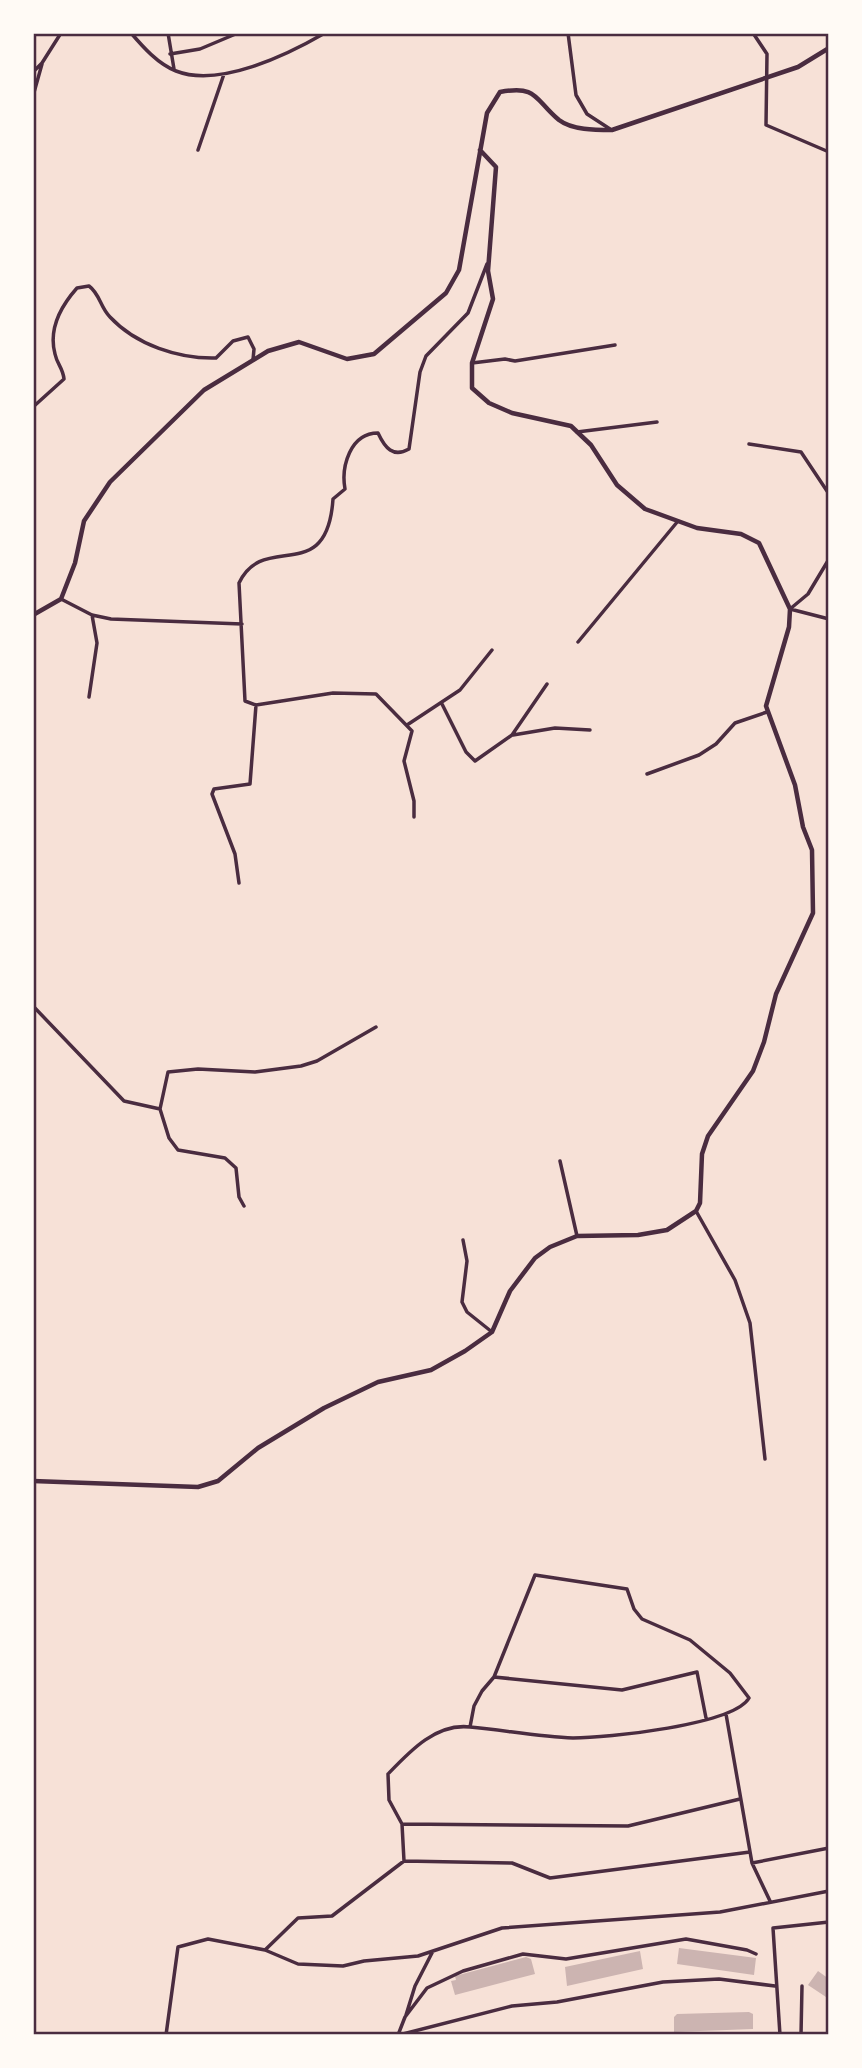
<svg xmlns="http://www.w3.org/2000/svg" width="862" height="2068" font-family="'Source Sans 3',sans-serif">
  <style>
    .building { fill: #ccb4b1 }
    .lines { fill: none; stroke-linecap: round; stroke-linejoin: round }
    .minor { stroke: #4a2c40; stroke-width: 3.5 }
    .tertiary { stroke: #4a2c40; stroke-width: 4.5 }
    .neatline { fill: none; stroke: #4a2c40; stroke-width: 2.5 }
  </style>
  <rect width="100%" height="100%" fill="#f7e1d7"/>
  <!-- building -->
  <path class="building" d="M679,1948L756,1958L754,1975L677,1964Z
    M640,1951L643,1969L567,1986L565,1967Z
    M526,1957L531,1959L535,1974L455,1995L451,1981L456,1980L455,1976Z
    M818,1971L829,1979V1999L808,1985Z
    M749,2012L753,2014V2029L674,2032V2017L677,2014Z"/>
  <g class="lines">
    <!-- minor -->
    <path class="minor" d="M131,33C143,47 158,64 176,71C219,88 287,55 325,33
      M168,33L174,69
      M568,33L576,95L587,114L610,129
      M753,33L767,54L766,125L829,152
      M170,54L200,49L238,33
      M33,72L42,63L61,33
      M33,96L42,64
      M198,150L224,74
      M472,363L505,359L515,361L615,345
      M33,407L64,379C63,368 57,364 55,354C48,328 61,306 77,288L89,286C100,294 100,307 110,317C136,345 179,359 216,358L233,341L248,337L254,349L253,360
      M577,432L657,422
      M749,444L801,452L829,494
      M61,599L92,615L111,619L242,624
      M790,609L808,594L829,559
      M790,609L829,619
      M578,642L678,521
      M89,697L97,643L92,615
      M442,704L466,752L475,761L512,735L547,684
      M407,725L460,690L492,650
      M513,735L555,728L590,730
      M647,774L699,755L716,744L735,723L767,712
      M414,817V801L404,761L412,731L376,694L333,693L256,705L245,701L239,583C264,530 327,588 333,499L345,489C341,467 350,433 378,433C385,448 393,458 409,449L420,372L426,356L468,313L487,264
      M239,883L235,854L212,794L214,789L250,784L256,705
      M33,1006L124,1101L160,1109L168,1072L198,1069L255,1072L301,1066L317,1061L376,1027
      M160,1109L169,1138L178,1150L225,1158L236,1168L239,1197L244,1206
      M560,1161L577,1236
      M696,1211L735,1280L750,1323L765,1459
      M463,1240L467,1261L462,1302L467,1312L492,1332
      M494,1677L622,1690L697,1672L706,1718
      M726,1714L752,1863L770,1901
      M402,1824L628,1826L740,1799
      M404,1861L402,1824L389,1800L388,1774C410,1751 436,1723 470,1727L474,1706L482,1691L494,1677L535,1575L627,1589L634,1609L642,1619L690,1640L730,1673L749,1698C734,1725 606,1738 573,1738C539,1737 504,1730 470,1727
      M752,1863L829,1848
      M265,1950L298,1918L332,1916L404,1861L512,1863L550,1878L750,1852
      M406,2015L415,1986L433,1951
      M166,2035L178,1947L208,1939L265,1950L298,1964L343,1966L364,1961L418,1956L502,1928L720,1912L829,1891
      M398,2035L405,2017L427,1988L463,1971L523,1954L566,1959L686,1939L747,1950L756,1954
      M399,2035L512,2006L557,2002L663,1982L719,1979L775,1986
      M780,2035L773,1928L829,1922
      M801,2035L802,1986"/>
    <!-- tertiary -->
    <path class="tertiary" d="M33,615L61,599L75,563L84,521L110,482L204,390L268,351L299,342L347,359L374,354L446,293L459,270L487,113L500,92C538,85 534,99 559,120C572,130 595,130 612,130L798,67L829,48
      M33,1481L198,1487L218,1481L258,1448L324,1408L378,1382L431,1370L465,1351L492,1332L510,1291L535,1258L550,1247L577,1236L638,1235L667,1230L696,1211L700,1203L702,1154L708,1136L753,1071L764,1042L776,994L813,913L812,850L803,827L795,785L766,706L789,627L790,609L759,543L741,534L697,528L645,509L617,485L591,445L571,426L512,413L489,403L472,388V363L493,299L488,271L496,167L480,150"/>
  </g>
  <!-- border -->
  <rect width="862" height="2068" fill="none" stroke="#fffaf5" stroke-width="70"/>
  <rect x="35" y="35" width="792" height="1998" class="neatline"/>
</svg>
